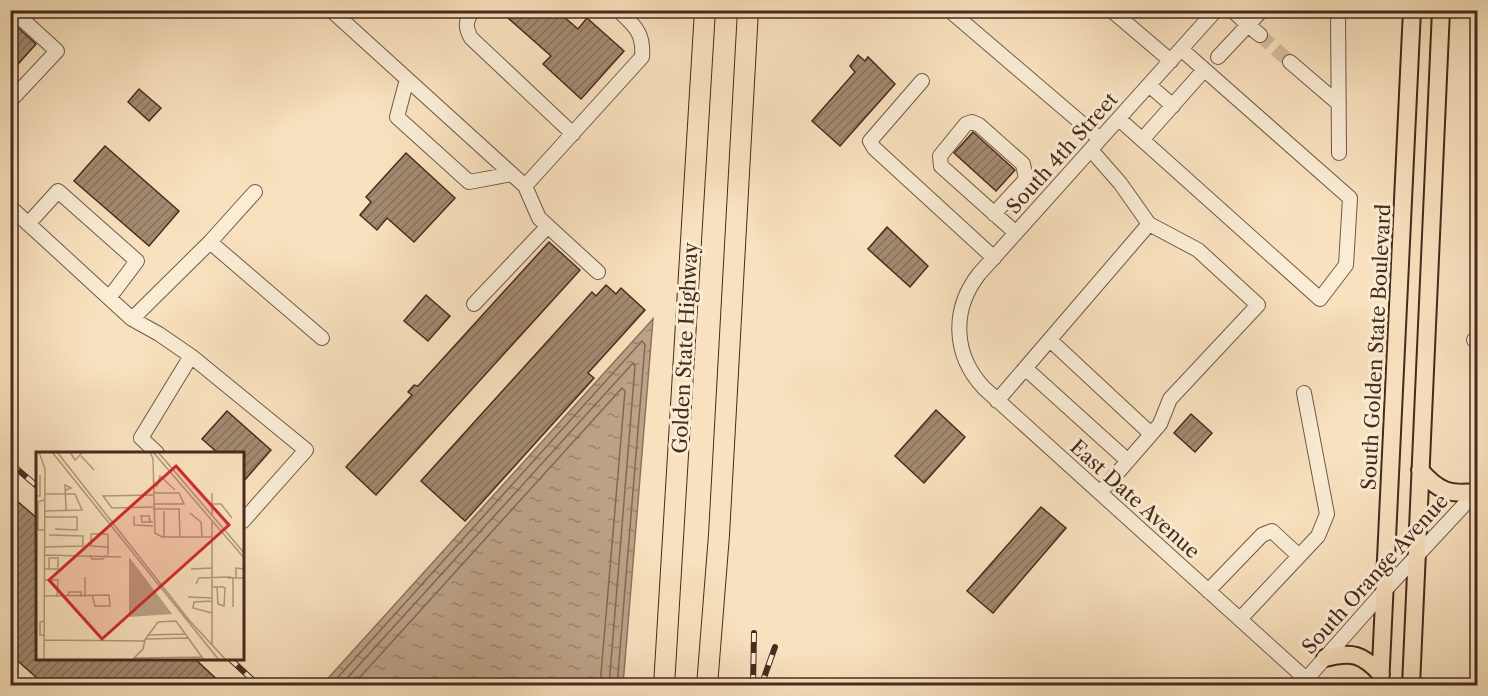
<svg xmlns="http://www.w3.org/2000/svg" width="1488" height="696" font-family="'Libre Caslon Text',serif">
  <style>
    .water { fill: url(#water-ripples); stroke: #8d735c; stroke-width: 1.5 }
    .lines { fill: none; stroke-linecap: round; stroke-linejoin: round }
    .shore { stroke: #826752; stroke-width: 1.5 }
    .stream { stroke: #8d735c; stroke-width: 4 }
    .building { fill: url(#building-hatch); stroke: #472b1c; stroke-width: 1.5 }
    .minor-tunnel { stroke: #d5bd9e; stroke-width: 14; stroke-dasharray: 14 7; stroke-linecap: butt }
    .minor-casing { stroke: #735844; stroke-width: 16 }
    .major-casing { stroke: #472b1c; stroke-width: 20 }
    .highway-casing { stroke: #472b1c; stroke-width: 22 }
    .minor { stroke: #faecd5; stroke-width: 14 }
    .major { stroke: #f8e1be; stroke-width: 16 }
    .highway { stroke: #f8e1be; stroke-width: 20 }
    .rail-casing { stroke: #472b1c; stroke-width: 6 }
    .rail { stroke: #faecd5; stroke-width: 4; stroke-dasharray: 11; stroke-linecap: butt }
    .labels { text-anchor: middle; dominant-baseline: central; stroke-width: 6; stroke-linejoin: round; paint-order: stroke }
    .street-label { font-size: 20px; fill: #472b1c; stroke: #faecd5 }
    .inset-road { fill: none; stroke: #b1987d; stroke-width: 1.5 }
    .view { fill: #d62828; fill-opacity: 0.15; stroke: #d62828; stroke-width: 3 }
    .inset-edge { fill: none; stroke: #472b1c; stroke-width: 3 }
  </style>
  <defs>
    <pattern id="water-ripples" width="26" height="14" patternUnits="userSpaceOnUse" patternTransform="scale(1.5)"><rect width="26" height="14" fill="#bca387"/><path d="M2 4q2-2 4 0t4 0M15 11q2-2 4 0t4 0" fill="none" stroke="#9b856e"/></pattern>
    <pattern id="building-hatch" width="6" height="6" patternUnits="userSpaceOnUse" patternTransform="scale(1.5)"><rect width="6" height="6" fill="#a38a70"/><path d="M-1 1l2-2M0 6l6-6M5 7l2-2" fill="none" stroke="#87715b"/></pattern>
  </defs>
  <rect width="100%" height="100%" fill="#f8e1be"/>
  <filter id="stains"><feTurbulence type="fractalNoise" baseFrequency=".00333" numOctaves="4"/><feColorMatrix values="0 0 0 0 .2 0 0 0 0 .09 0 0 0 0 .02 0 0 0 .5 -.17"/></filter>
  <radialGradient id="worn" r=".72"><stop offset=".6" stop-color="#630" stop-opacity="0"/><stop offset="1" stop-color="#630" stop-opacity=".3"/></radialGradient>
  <!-- water -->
  <path class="water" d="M653,319L623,685H322Z"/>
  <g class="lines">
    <!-- shore -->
    <path class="shore" d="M330,686L642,341L645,345L617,686
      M340,686L633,363L635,366L609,686
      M352,686L622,388L625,391L600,686"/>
    <!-- stream -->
    <path class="stream" d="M1328,686L1329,682"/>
  </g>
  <!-- building -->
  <path class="building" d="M499,10H556L578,29L587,18L624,51L581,99L543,64L551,56Z
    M14,24L36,44L10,73V29Z
    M858,55L865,61L868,57L895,84L840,146L812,121L855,72L850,66Z
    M139,89L161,108L149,121L128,102Z
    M973,132L1015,170L996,191L954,153Z
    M105,146L179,211L149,246L74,181Z
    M406,153L455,198L414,242L387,218L377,230L360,215L371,202L366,197Z
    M887,227L928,266L910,287L868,249Z
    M549,242L580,270L376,495L346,467L412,395L408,392L414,385L418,386Z
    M606,285L616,294L621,288L645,310L588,373L594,378L465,521L421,481L592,292L596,296Z
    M426,295L450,316L428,341L404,321Z
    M936,410L965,437L924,483L895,456Z
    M227,411L271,450L243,482V453H218L202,439Z
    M1191,414L1212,433L1195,452L1174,433Z
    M10,495L38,519V658H194L224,686H46L10,654Z
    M1041,507L1066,528L993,613L967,591Z"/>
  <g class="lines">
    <!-- minor-tunnel -->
    <path class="minor-tunnel" d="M1260,35L1290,62"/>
    <defs>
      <path id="minor" d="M331,10L525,186L539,218L598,272
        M474,10C465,20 465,27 471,38L573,134
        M949,10L1100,139
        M1111,10L1171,61
        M1216,10L979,274C951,310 953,355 984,388L1306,679
        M1232,10L1248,25L1262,10
        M1338,10L1339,153
        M1218,57L1248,25L1260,35
        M1290,62L1339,104
        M407,79L397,117L469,182L512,174
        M922,81L870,141L874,148L994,258
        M1149,85L1173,106
        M10,101L57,51L12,10
        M1119,119L1320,299L1346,265L1350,198L1181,49
        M1142,140L1204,70
        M1091,150L1120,183L1149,224L1198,250L1258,305L1170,399L1160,424L1100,493
        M525,186L642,57C644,33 635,26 618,10
        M10,207L132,319L159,334L191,356L306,450L243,521
        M994,214L1026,179L1023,164L979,125L972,122L966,124L940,156L941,166L1016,233
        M28,224L58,191L137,261L109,298
        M210,242L322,338
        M474,304L548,226
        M132,319L210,242L255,192
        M1050,340L1151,434
        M1474,340L1478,343
        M1025,368L1128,461
        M997,401L1149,224
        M157,453L141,438L191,356
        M1208,591L1262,535L1272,531L1299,556
        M1240,619L1318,536L1327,514L1304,393
        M1302,684L1386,589L1478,490"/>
      <path id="major" d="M1420,470C1438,491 1449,495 1476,492
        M1325,658C1352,651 1362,654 1381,674
        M1380,686L1412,10
        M1411,686L1441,10"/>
      <path id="highway" d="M664,686L705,10
        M707,686L719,535L748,10"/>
    </defs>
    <!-- minor casing -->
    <use href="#minor" class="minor-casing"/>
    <!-- major casing -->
    <use href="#major" class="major-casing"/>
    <!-- highway casing -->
    <use href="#highway" class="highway-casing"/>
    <!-- minor -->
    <use href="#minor" class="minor"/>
    <!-- major -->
    <use href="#major" class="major"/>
    <!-- highway -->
    <use href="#highway" class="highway"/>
    <defs>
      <path id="rail" d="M10,463L38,487
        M229,658L259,686
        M753,686L754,633
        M761,686L775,647"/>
    </defs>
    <!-- rail casing -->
    <use href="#rail" class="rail-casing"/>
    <!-- rail -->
    <use href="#rail" class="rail"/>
  </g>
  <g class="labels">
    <!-- street labels -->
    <g class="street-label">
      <text transform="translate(1062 153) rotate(-48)">South 4th Street</text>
      <text transform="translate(1376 347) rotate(-87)">South Golden State Boulevard</text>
      <text transform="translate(685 348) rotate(-87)">Golden State Highway</text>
      <text transform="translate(1135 499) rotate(42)">East Date Avenue</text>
      <text transform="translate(1375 574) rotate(-48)">South Orange Avenue</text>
    </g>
  </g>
  <!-- overview -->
  <g transform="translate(36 452)">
    <rect width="208" height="208" fill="#f8e1be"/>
    <path d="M93,105L103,118L136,162L93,165Z" fill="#bca387"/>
    <path class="inset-road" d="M3,0L9,17L8,208M16,0L183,208M21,0L153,168L190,208M34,0L39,8L47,0M114,0L117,7L119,81L126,85H176M117,0L209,107M122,0L209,102M45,4L58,18M117,34H121L124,24L139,38M30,38L35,36L29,33L30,58M117,41H143L148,52H117M117,43L67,44L76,56L117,55M0,44H4V23M8,48L2,50V78H8M176,52H185L196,66M117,57H143L144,85M8,59L46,58L39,42H9M128,59V85M154,61L165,70L166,85M176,63V41M98,64V73L117,74M8,65H41V78L19,77M114,70L113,64H105L106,70H117M176,70V192M8,95L47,94V84L13,83M8,103L85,105M54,103L56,107H67L70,103M72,103V83L71,82H55V94L72,95M9,117H22V106H13V117M155,117L176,116M200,126V116L209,117M9,128H22L21,145M160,132L163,126L194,125L197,126H192M176,135H187L189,136L188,154L182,152L181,135M9,144L73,143L74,154H59L56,143M32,144L33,140H45V145M49,145V125M152,145L176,146M176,149L158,150L157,156L176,161M197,155V126H209M8,169L4,170V183H8M111,183L149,182M110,187L153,186M8,188L108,189L122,170L140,169L168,208M109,188L107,197L98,206L166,205"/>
    <path class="view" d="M140,14L193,73L66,187L13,128Z"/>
    <rect width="208" height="208" class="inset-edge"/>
  </g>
  <!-- margin -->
  <rect width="1488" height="696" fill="none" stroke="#f8e1be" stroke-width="36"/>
  <rect x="12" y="12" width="1464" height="672" fill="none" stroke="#472b1c" stroke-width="3"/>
  <rect x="18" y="18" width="1452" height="660" fill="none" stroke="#472b1c" stroke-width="1.5"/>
  <rect width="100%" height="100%" filter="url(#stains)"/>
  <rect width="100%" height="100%" fill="url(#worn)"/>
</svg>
